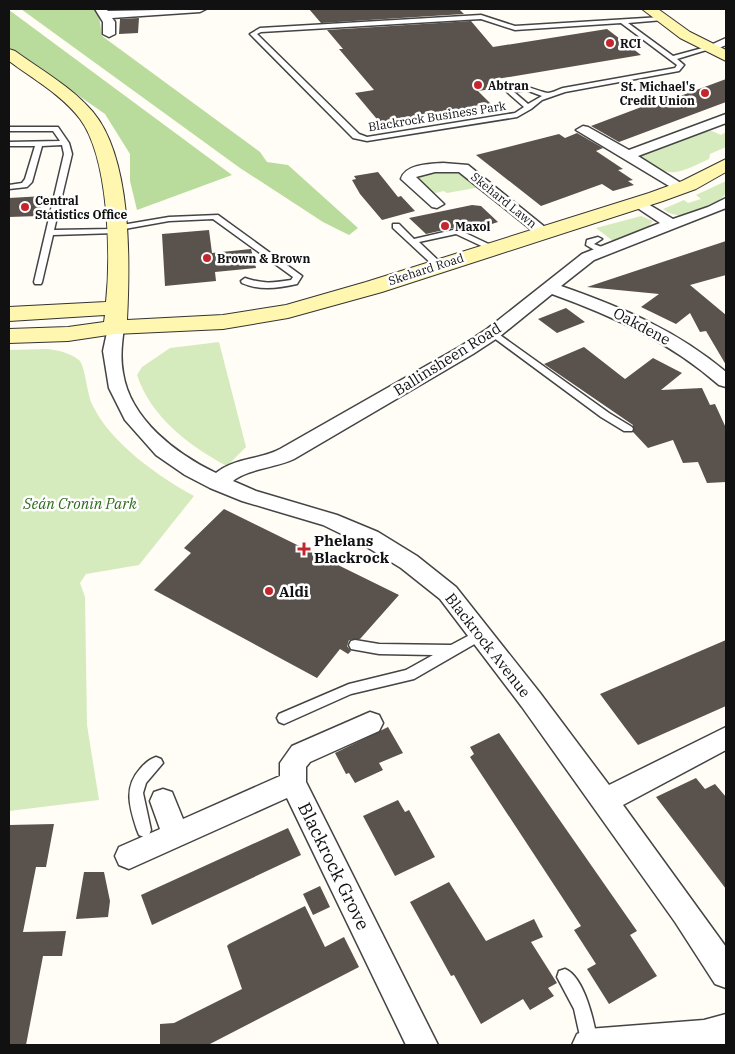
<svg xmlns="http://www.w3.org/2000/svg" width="735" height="1054" font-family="'IBM Plex Serif',serif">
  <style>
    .green { fill: #d5ebbd }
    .forest { fill: #b9dc9c }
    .building { fill: #5a524d }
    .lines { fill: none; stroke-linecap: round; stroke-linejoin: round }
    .lane-casing { stroke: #444; stroke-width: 3 }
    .street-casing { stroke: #444; stroke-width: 3 }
    .secondary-casing { stroke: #333; stroke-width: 2 }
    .lane { fill: #fff; fill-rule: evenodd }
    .street { fill: #fff; fill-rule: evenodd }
    .secondary { fill: #fff6b0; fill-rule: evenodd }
    .poi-dot { fill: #c4262e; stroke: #fff; stroke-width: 2 }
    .labels { text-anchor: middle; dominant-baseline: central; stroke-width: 5; stroke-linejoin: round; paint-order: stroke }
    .far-poi-label { font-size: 12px; font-weight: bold; fill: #111; stroke: #fff; text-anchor: start }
    .far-street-label { font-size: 12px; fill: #111; stroke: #fff }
    .street-label { font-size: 15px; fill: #111; stroke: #fff }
    .park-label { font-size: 15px; font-style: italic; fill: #2f6b1f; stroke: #fff }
    .poi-label { font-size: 15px; font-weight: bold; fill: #111; stroke: #fff; text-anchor: start }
    .near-street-label { font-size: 18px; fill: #111; stroke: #fff }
  </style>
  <rect width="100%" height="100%" fill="#fffdf5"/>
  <!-- green -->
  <path class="green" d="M712,131L721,135L726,132V147L710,154L709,159C671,177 671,177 635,156L701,132Z
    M451,170L462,172L481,187L447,193L444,191L435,193L419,183L417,178L426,173Z
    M726,181V194C710,210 682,224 663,209L684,200L688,203L701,199L696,195Z
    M641,216L653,221L650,225L651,227L613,241L596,228Z
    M219,342L246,447L227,466C189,446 151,417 137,375L142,367L170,348Z
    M47,349C58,350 70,353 79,360C85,365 87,394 92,404C109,442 159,477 194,496L139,565L86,574L80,583L85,597L87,725L99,800L9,811V350Z"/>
  <!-- forest -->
  <path class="forest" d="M21,9H98L102,36L260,152L267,162L288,165L358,228L349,235L323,222L240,168Z
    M9,10L24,21L232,175L137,210L130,181V154L105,114L9,47Z"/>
  <!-- building -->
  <path class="building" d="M309,9H459L464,14L321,23Z
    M139,18L138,33L119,34L120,19Z
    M471,21L493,47L607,29L641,55L491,80L496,84L487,85L491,89L478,91L492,105L381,124L355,93L374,90L339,49H343L327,30Z
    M726,79V102L619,142L591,126L652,103L656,105Z
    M577,133L603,148L596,151L623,169L618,170L633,180L628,181L634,185L613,191L602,184L541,206L476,155L559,134L565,138Z
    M378,172L398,197L401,196L415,211L382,220L360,194L352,180L356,179L354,176Z
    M44,196L39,216L9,217V198Z
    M472,205L481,206L498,222L467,232L457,227L426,234L409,218Z
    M209,230L212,253L251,249L256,268L215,272L216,281L165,286L162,234Z
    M726,241V275L690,285L726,315V365L706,331L700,332L690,313L676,324L641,307L659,294L587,287Z
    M566,308L585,322L557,333L538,319Z
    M584,347L625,379L653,358L682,373L661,390L702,388L710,405L715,404L726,428V482L707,483L698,462L683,463L673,440L648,448L633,432V425L544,364Z
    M224,509L399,595L360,639L349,640L347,646L351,651L348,654L340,649L317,678L154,590L191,553L184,548Z
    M726,640V706L638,745L600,694Z
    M388,727L403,753L379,763L383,770L355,783L349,773L346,774L335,753Z
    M499,733L637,931L630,935L657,976L609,1004L587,969L596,964L574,930L581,926L470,757L474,754L470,747Z
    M696,778L705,789L715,784L726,797V889L656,797Z
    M398,800L405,812L409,810L435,857L395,876L363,816Z
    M54,824L46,867H36L23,932L66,931L62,956H43L26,1045H9V825Z
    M288,828L301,855L152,925L141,895Z
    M84,872H104L110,901L108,917L76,919Z
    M449,882L486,941L534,919L543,937L531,942L557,983L548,988L554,996L530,1010L523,999L481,1024L454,975L451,976L410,902Z
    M320,886L330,907L313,915L303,894Z
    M305,906L325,947L344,937L359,967L208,1045H160V1024L174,1023L242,989L227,946L229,944Z"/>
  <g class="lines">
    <defs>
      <path id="lane" d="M481,15L515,26L661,17L664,19L663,20L628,23L673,56L710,46L713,48L677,59L684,65L679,71L565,92L542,100L531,109L517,117L367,141L353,138L250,34L260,28ZM481,19L515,30L621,23L677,65L675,68L563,88C559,89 552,93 548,93C537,92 515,78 507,92L524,107L515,113L367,137L359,134L257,34L261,32ZM526,90L542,96L528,104L514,92Z
        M9,127H58L69,143L72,154L54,230L112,229L116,226L169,217L218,215L302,276L297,284C278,288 260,291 242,283L241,281L245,278C263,284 272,283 291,280L293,277L213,219L169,221L119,230V233H116L53,235L42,282L41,284H35L34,282L64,154L62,145L42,146L32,182L27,187L9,189V185L22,183L25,179L35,146H9V142L60,141L53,131H9Z
        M393,224H399L414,239L457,229L497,248L493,251L490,250L456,234L419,242L441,263V267H435L393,228Z
        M598,237L602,239L594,244L604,248V252H598L586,245L587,240Z
        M493,330L609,413L632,427L633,429L632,431H624L601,417L490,335V331Z
        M481,629L485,630L487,634L485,638L414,679L351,694L284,724L279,722L277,718L279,714L349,684L406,670L433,655L379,654L351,649L349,645L351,641L355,640L379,644L451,645Z
        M156,757L161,759L163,763L146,783L143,793L151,830L149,835L144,837L139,835L137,830C130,808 123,788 140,769C144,764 150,759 156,757Z
        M565,969C585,977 595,1025 598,1045H582L574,1009L557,977L559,971Z"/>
      <path id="street" d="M95,9H106L108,11L206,9L200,12L112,18L115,22V34L109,37L103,34V22Z
        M726,38V45L710,52L704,48Z
        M726,114V123L638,156L684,185L686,188L679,192L576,130L583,126L588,127L629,150Z
        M443,163L468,165L551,232L548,235H538L459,172H435L416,177L444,204L437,208L432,207L401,179C405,164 430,164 443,163Z
        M638,198L673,219L708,207L726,198V208L594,260L561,286C621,307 678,331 726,372V387L719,385C670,342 613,316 552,294L499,337L473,354L294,459C275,468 247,469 233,481L256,491L337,515L378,532L417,556L456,587L540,693L609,785L726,727V750L623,805L726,947V988L715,984L675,922L522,707L440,599L401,568L362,544L323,525L242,501L210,488L185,475L156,455L125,420L109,388L103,351L109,323H121L124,327C122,343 120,357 123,373C130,419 176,454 216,473C234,458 259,460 280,449L461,346L487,329L582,254L660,223L633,205L631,202L633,199Z
        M370,712L379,715L383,723L379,731L310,762L306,767V782L438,1045H406L287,798L129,869L119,865L115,856L119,847L160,829L150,801L154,792L163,789L172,792L183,819L280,776V763L292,746Z
        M726,1014V1045H572L577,1034L588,1029L704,1020Z"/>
      <path id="secondary" d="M642,9H658L690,32L726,50V61L680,38Z
        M9,49L15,51C41,70 72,87 93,112C132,159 130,261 127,320L223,315L286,305L366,282L649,193L682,181L726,159V172L696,189L663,201L382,292L288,318L223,329L115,334L68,341L9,343V329L68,327L104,322L105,315L9,321V307L106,302C111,255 109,158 80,119C62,95 33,79 9,61Z"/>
    </defs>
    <!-- lane casing -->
    <use href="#lane" class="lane-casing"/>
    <!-- street casing -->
    <use href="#street" class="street-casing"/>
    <!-- secondary casing -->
    <use href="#secondary" class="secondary-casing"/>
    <!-- lane -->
    <use href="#lane" class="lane"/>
    <!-- street -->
    <use href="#street" class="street"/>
    <!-- secondary -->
    <use href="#secondary" class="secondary"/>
  </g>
  <!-- markers -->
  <g class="poi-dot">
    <circle cx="610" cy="43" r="5"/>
    <circle cx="478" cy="85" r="5"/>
    <circle cx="705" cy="93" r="5"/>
    <circle cx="25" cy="207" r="5"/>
    <circle cx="445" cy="226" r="5"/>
    <circle cx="207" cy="258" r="5"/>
    <path d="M301.5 541.5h5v5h5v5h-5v5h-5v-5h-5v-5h5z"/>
    <circle cx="269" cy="591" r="5"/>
  </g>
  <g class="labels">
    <!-- far-poi labels -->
    <g class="far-poi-label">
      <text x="620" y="43">RCI</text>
      <text x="488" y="85">Abtran</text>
      <text x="695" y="86" text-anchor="end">St. Michael's<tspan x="695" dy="14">Credit Union</tspan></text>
      <text x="35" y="200">Central<tspan x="35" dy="14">Statistics Office</tspan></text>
      <text x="455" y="226">Maxol</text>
      <text x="217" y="258">Brown &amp; Brown</text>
    </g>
    <!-- far-street labels -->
    <g class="far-street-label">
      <text transform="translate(437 116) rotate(-9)">Blackrock Business Park</text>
      <text transform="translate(504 200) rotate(39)">Skehard Lawn</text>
      <text transform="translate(426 269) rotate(-18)">Skehard Road</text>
    </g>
    <!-- street labels -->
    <g class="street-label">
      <text transform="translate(642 326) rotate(28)">Oakdene</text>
      <text transform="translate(447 359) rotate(-32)">Ballinsheen Road</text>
      <text transform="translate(488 645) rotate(52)">Blackrock Avenue</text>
    </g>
    <!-- park labels -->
    <g class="park-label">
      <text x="80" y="503">Seán Cronin Park</text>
    </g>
    <!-- poi labels -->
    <g class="poi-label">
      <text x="314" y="540">Phelans<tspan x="314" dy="17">Blackrock</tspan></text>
      <text x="279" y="591">Aldi</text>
    </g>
    <!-- near-street labels -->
    <g class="near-street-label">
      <text transform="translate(334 866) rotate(64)">Blackrock Grove</text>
    </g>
  </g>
  <!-- border -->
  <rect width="735" height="1054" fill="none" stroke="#111111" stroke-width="20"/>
</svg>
